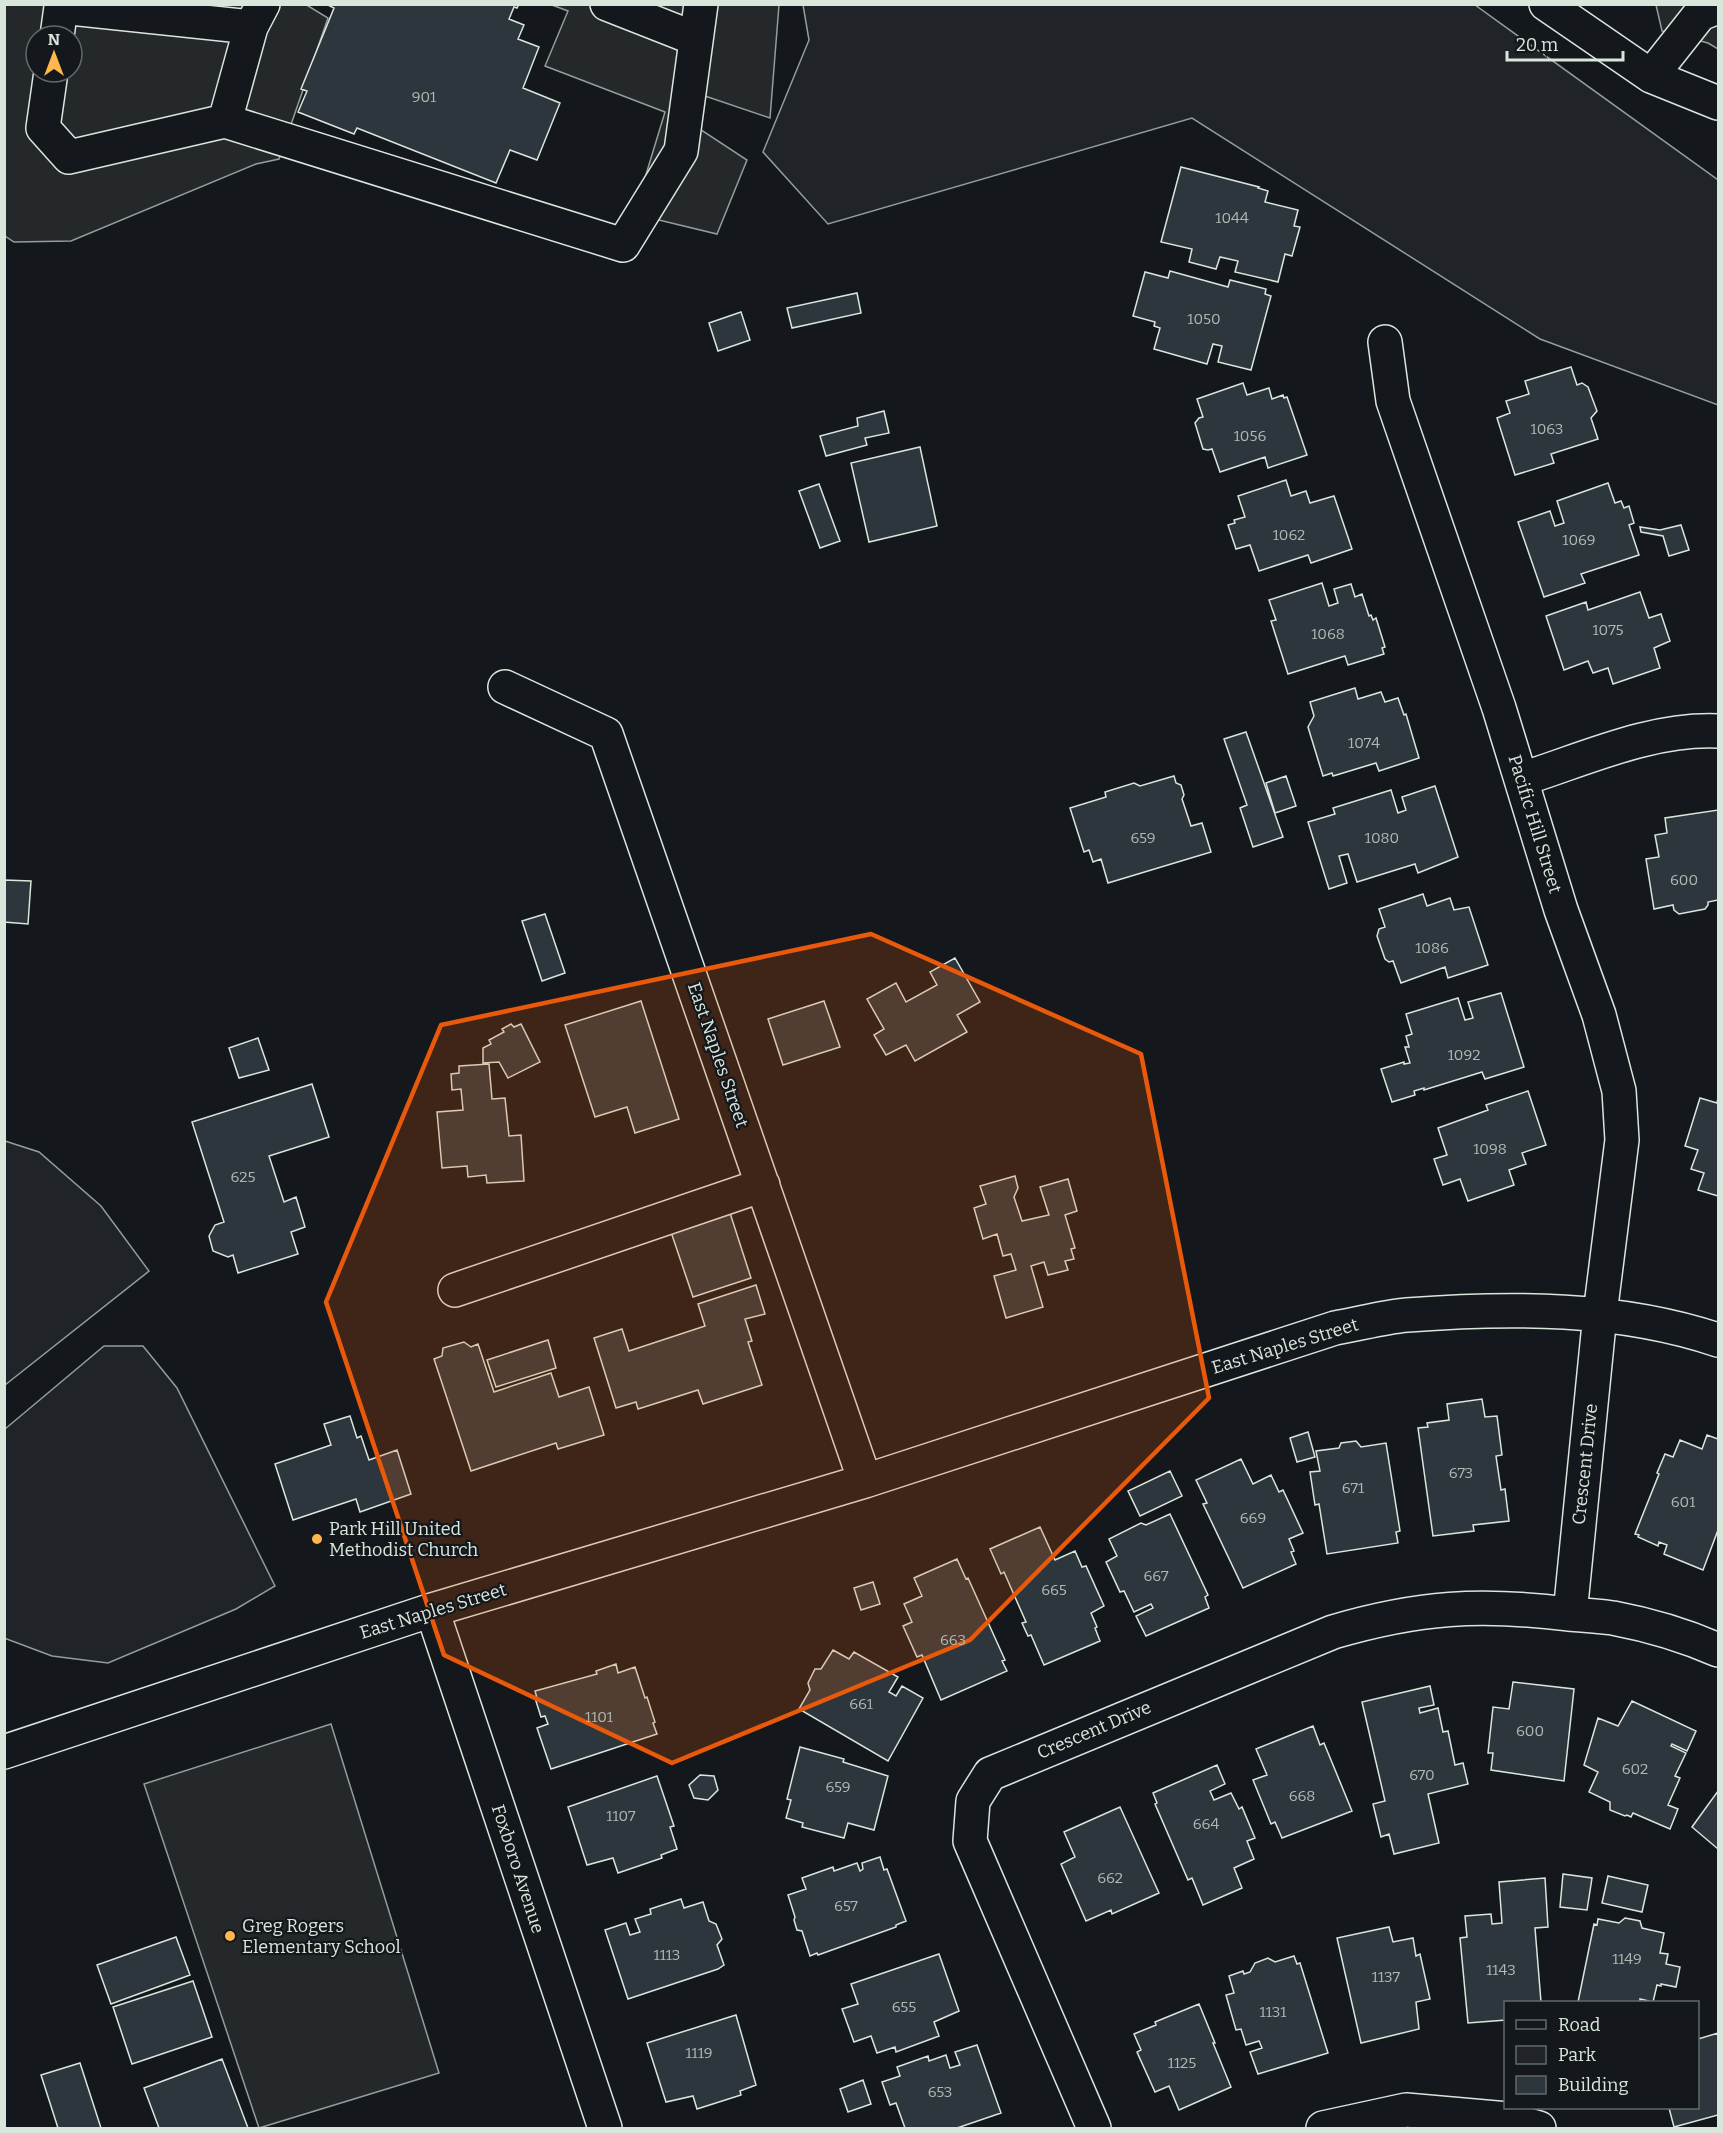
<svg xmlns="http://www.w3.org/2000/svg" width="1723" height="2133" font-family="Bitter,serif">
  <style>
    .green { fill: #202428; stroke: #939e99; stroke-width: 1.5 }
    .parking { fill: #24282b; stroke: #939e99; stroke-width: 1.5; fill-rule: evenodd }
    .building { fill: #2c363c; stroke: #d8e6dc; stroke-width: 1.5 }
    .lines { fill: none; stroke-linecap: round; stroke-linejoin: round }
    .minor-casing { stroke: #d8e6dc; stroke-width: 36 }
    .minor { stroke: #14181c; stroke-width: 33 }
    .marked { fill: #e8590c; fill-opacity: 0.2; stroke: #e8590c; stroke-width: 4.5; stroke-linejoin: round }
    .poi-dot { fill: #ffb74d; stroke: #14181c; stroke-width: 2 }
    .labels { text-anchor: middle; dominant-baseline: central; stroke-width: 4.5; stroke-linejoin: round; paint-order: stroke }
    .number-label { font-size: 15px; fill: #adbab4 }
    .street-label { font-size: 18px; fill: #d8e6dc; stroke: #14181c }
    .poi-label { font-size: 18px; fill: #d8e6dc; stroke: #14181c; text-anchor: start }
  </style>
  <rect width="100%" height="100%" fill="#14181c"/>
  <!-- green -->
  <path class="green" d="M803,5H1475L1718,180V405L1540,339L1192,118L828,224L763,152L809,40Z
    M5,1141L39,1152L101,1206L149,1271L5,1385Z
    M104,1346H143L177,1388L275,1586L236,1609L108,1663L52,1656L4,1638L5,1429Z"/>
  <!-- parking -->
  <path class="parking" d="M305,4L328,18L279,159L256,164L71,241L14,242L5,236V5ZM36,36H72V72H36Z
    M552,5H779L770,118L705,96L695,126L747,160L717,234L634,214L665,112L545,66L568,11Z
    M1656,5H1718V49L1708,43L1662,31Z
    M331,1724L439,2073L259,2128L144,1784Z"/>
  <!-- building -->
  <path class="building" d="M326,4H519L517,8L514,7L509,19L524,25L518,39L539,47L523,88L560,103L537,160L510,150L496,183L357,128L354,134L298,112L307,91L301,89L334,8Z
    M1181,167L1259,187L1258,188L1268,191L1265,202L1298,210L1294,226L1300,227L1292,256L1285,254L1278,282L1235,272L1238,261L1220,257L1216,269L1189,262L1192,249L1161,242Z
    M1170,271L1228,287L1230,280L1266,289L1265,294L1271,296L1251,370L1218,362L1222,346L1213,344L1207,364L1154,349L1160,328L1154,326L1155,322L1133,316L1145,272L1168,278Z
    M857,293L861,313L792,328L787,308Z
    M741,312L750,340L718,351L709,323Z
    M1571,367L1577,385L1582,383L1588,387L1597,411L1591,418L1598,439L1551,454L1554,463L1515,475L1497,418L1510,413L1506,401L1529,394L1525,381Z
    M1243,383L1247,395L1269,388L1272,399L1283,395L1284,398L1287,397L1307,455L1268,468L1265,457L1220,472L1212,449L1208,450L1203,449L1195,423L1199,418L1203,417L1197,399Z
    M884,411L889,433L865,438L867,445L826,456L820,436L858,426L857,418Z
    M920,447L937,526L869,542L851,463Z
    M1286,480L1291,496L1306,491L1310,503L1334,496L1352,549L1311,563L1308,555L1259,571L1250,545L1236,549L1228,525L1235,523L1234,520L1245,517L1238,496Z
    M1608,483L1615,503L1621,501L1624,508L1629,506L1634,523L1629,525L1639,555L1581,574L1585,583L1544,597L1518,522L1550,511L1555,526L1564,523L1557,501Z
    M819,484L840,541L820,548L799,491Z
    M1681,525L1689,550L1669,556L1663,536L1641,532L1640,527L1660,530Z
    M1322,583L1329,606L1338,603L1334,589L1351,584L1355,597L1362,594L1369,616L1371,615L1373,620L1376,618L1385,647L1382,648L1384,654L1348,665L1345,656L1288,674L1271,621L1276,620L1269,600Z
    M1640,592L1649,618L1661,614L1670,641L1654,648L1660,668L1613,684L1608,668L1593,673L1588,661L1564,670L1546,616L1586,602L1588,610Z
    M1355,688L1358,699L1381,692L1385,702L1398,698L1404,715L1406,714L1419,758L1379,771L1376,763L1333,776L1332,773L1323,776L1308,727L1314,716L1310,702Z
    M1246,732L1283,837L1253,847L1240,808L1247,805L1224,739Z
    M1174,776L1176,783L1181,785L1184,795L1182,799L1191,826L1202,823L1211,852L1108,883L1101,859L1093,862L1089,850L1084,852L1070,808L1106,797L1105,792L1134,783L1140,786Z
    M1286,776L1296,806L1275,813L1266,783Z
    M1435,786L1458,857L1418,873L1415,864L1357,882L1348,854L1339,856L1347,883L1329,889L1308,822L1335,814L1333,808L1391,790L1398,813L1406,810L1402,797Z
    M1718,810V900L1708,902V905L1705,909L1679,914L1674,910L1673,905L1654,909L1646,859L1659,857L1655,835L1667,833L1665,818Z
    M4,880L31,881L28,924L4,922Z
    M1423,894L1427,906L1450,898L1454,910L1469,907L1488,965L1448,978L1445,967L1401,983L1393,961L1389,962L1385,959L1377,936L1379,929L1385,927L1379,909Z
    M545,914L565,973L542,981L522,921Z
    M955,958L980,1002L957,1015L967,1032L915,1061L906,1045L886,1055L874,1035L884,1029L867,999L896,983L906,1002L937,985L930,972Z
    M1501,993L1524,1067L1485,1079L1482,1072L1424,1090V1088L1414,1091L1415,1095L1392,1102L1381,1069L1404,1062V1064L1410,1063L1405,1047H1409L1406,1036L1412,1034L1406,1014L1458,998L1465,1020L1473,1018L1468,1002Z
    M641,1001L679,1119L635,1133L627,1107L595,1117L565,1025Z
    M824,1001L840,1047L783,1065L768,1019Z
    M511,1024L514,1027L521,1024L540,1062L508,1078L499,1062L483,1063V1048L491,1044L489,1040L504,1032L502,1029Z
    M258,1038L269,1070L239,1078L229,1048Z
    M489,1064L492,1099L505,1098L509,1136L521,1135L524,1181L487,1183L486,1175L468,1177L467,1166L442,1168L437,1112L463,1110L461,1089L452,1090L451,1074L459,1073V1066Z
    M312,1084L329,1137L269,1156L284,1202L296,1197L305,1227L291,1232L298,1254L238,1273L233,1255L228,1257L213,1251L209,1236L215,1225L224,1222L192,1122Z
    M1528,1091L1546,1145L1522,1153L1526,1164L1509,1170L1514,1185L1468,1201L1460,1179L1443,1185L1434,1159L1447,1155L1438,1128L1488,1110L1486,1105Z
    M1700,1098L1717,1103L1718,1098V1196L1698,1190L1704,1173L1691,1169L1698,1150L1685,1146Z
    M1015,1176L1018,1188L1014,1197L1022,1221L1049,1215L1040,1187L1068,1179L1077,1211L1065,1215L1075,1248L1071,1249L1074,1259L1065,1261L1068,1270L1048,1275L1044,1262L1031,1266L1043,1307L1006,1318L994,1276L1016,1270L1011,1254L1003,1256L997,1234L983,1239L974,1208L986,1204L980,1186Z
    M730,1213L751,1278L693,1297L671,1232Z
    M756,1285L765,1314L745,1319L752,1341L748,1342L762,1385L703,1404L698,1390L638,1409L636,1402L616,1408L594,1338L622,1329L629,1351L705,1326L698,1304Z
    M548,1340L556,1368L496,1387L487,1360Z
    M464,1342L471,1347L478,1344L494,1392L551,1373L559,1397L589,1387L604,1435L558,1449L556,1443L471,1471L434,1359L442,1356L443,1348Z
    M1482,1399L1485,1417L1497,1416L1502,1455L1496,1456L1501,1490L1505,1489L1509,1521L1473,1525L1474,1531L1433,1536L1418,1428L1428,1427L1427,1423L1449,1420L1447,1404Z
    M350,1416L357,1438L361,1436L369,1460L397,1450L411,1494L360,1512L356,1499L293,1520L275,1464L331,1445L324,1424Z
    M1308,1432L1315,1457L1297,1462L1290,1438Z
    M1707,1435L1718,1439V1530L1703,1570L1664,1554L1667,1545L1659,1542L1658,1546L1638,1537L1639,1535L1635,1534L1659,1474L1657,1473L1665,1454L1673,1457L1680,1440L1702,1449Z
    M1356,1441L1361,1447L1386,1443L1400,1531L1396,1532L1398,1543L1327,1554L1319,1504L1315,1505L1310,1472L1320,1471L1316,1451L1339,1448L1341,1443Z
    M1241,1459L1253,1484L1271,1475L1279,1492L1283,1490L1303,1533L1289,1539L1294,1551L1291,1552L1296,1564L1243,1588L1203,1504L1207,1503L1196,1480Z
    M1170,1471L1182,1496L1140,1516L1128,1491Z
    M1170,1514L1208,1595L1205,1597L1209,1608L1146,1636L1136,1616L1153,1608L1151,1604L1134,1612L1124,1591L1120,1592L1106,1562L1117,1556L1109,1539L1141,1523L1146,1525Z
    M1040,1527L1055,1560L1075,1551L1082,1567L1086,1566L1104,1606L1091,1613L1097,1627L1095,1628L1100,1641L1044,1665L1031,1635L1028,1636L1022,1623L1026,1622L1004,1572L1001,1574L990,1549Z
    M957,1559L966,1579L968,1578L1005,1660L1002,1661L1007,1671L941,1700L922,1655L917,1657L903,1626L912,1622L904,1604L922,1596L914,1578Z
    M873,1582L880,1604L861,1610L854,1588Z
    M833,1650L849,1659L854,1652L898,1677L889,1692L896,1696L902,1686L923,1698L888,1761L799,1709L810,1690L808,1683L815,1669H821Z
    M616,1664L618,1673L635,1667L645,1698L647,1697L655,1722L653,1723L657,1734L551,1769L537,1728L548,1724L545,1716L541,1717L535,1698H537L535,1691L597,1674L596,1671Z
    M1513,1682L1574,1689L1564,1781L1491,1770L1493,1753H1488L1493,1707L1509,1709Z
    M1430,1686L1434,1705L1419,1708L1420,1713L1438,1708L1443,1732L1448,1731L1455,1765L1463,1763L1468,1784L1428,1794L1439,1843L1394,1854L1389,1834L1381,1837L1373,1804L1385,1801L1362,1702Z
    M1632,1701L1696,1731L1687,1751L1672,1744L1671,1746L1686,1753L1675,1776L1680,1778L1668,1805L1678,1809L1670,1829L1633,1813L1631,1817L1627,1815L1625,1816L1610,1810V1802L1589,1792L1598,1772L1584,1765L1598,1718L1618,1726Z
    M1313,1726L1320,1745L1324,1743L1352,1811L1282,1838L1275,1822L1271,1824L1253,1780L1267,1775L1256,1749Z
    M800,1747L844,1759L843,1762L888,1776L874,1830L848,1823L844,1838L802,1827L803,1823L786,1818L791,1800L787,1799Z
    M1217,1765L1225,1784L1210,1791L1214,1800L1231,1793L1239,1809L1242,1807L1255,1838L1247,1841L1254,1859L1234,1868L1242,1888L1203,1905L1192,1878L1188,1880L1155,1804L1157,1803L1153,1793Z
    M700,1775L714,1776L718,1790L708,1800L694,1798L689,1785Z
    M657,1776L674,1826L670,1827L677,1849L661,1855L662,1858L618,1873L613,1858L587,1865L568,1807Z
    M1718,1791V1849L1692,1827Z
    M1120,1807L1159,1893L1112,1914L1111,1910L1086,1921L1061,1864L1075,1857L1064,1832Z
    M880,1857L884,1870L887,1869L906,1921L896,1925V1927L818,1955L817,1953L810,1956L802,1931L797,1930L794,1920L795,1917L788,1895L806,1889L802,1878L833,1867L834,1871L857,1863L860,1871L863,1869L862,1863Z
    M1563,1874L1592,1878L1587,1910L1560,1907Z
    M1608,1876L1648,1885L1642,1912L1602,1903Z
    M1545,1878L1548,1927L1535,1928L1541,2002H1506V2020L1468,2023L1460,1938L1467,1937L1465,1916L1491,1914L1492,1924L1502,1923L1499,1882Z
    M681,1899L684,1908L703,1902L709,1921L716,1924L722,1939L717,1945L724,1965L718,1969L628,1999L605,1930L626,1923L630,1935L640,1932L635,1919L651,1914L650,1909Z
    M1625,1918L1640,1921L1642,1928L1664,1933L1660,1953L1668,1954L1666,1964L1680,1967L1676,1987L1661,1984V1986L1657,1985L1653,2002L1640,1999V2002H1578L1594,1924L1597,1925L1598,1919L1619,1923Z
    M1389,1927L1393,1942L1413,1938L1416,1956L1420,1954L1430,1999L1416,2002L1419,2029L1361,2043L1337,1938Z
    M176,1937L190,1975L111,2004L97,1965Z
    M939,1954L959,2011L934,2022L939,2036L896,2052L895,2047L877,2053L871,2036L854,2042L842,2009L858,2004L851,1984Z
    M1294,1956L1297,1964L1300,1963L1328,2053L1258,2074L1250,2052L1262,2048L1259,2041L1246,2045L1241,2029L1236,2030L1226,1995L1234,1993L1229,1976L1243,1971L1244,1974L1250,1972L1255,1963L1268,1958L1275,1962Z
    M193,1981L212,2037L132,2064L113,2007Z
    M1199,2004L1215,2043H1213L1231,2087L1179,2110L1169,2086L1155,2092L1137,2052L1141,2050L1134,2034L1156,2025L1155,2022Z
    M736,2015L756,2085L740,2091L741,2095L697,2109L693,2096L666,2102L647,2043Z
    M1718,2033V2115L1674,2127L1669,2108H1698V2039Z
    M977,2045L1001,2113L957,2128H905L896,2103L890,2105L882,2082L900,2076L897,2067L928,2056L929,2061L946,2055L950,2068L960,2065L955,2052Z
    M222,2059L248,2128H159L144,2088Z
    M80,2063L101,2128H58L41,2075Z
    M863,2080L871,2104L848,2112L840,2089Z"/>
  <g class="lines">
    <defs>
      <path id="minor" d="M607,4L696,39
        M1546,4L1651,76L1718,103
        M57,36L61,7L251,27
        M51,72L43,128L69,157L225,121L251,27L263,4
        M1651,76L1700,14L1718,7
        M225,121L623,245L681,151L701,4
        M1385,342L1393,401L1499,708L1561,910L1599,1015L1619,1091L1622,1140L1600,1314L1570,1614
        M505,687L606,734L865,1481
        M1522,779C1585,759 1651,728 1718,731
        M455,1290L763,1185
        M432,1610L605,2128
        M4,1752L432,1610L865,1481L1335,1328C1359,1324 1383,1317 1407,1315C1511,1307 1619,1307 1718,1340
        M1094,2128L970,1841L973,1801L990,1774L1333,1632C1418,1607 1480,1603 1568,1614C1583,1615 1598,1616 1613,1618C1650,1625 1684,1635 1718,1650
        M1323,2128L1406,2110L1508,2119L1539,2128"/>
    </defs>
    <!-- minor casing -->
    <use href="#minor" class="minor-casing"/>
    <!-- minor -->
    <use href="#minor" class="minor"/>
  </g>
  <!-- marked area -->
  <path class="marked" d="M871,934L1141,1054L1209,1398L970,1640L672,1763L444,1655L326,1302L441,1025Z"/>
  <!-- markers -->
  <g class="poi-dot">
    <circle cx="317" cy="1539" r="6"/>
    <circle cx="230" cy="1936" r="6"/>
  </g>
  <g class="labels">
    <!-- number labels -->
    <g class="number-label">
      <text x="424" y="97">901</text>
      <text x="1232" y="218">1044</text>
      <text x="1204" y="319">1050</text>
      <text x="1547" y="429">1063</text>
      <text x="1250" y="436">1056</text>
      <text x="1289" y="535">1062</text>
      <text x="1579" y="540">1069</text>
      <text x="1608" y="630">1075</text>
      <text x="1328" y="634">1068</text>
      <text x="1364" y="743">1074</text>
      <text x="1143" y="838">659</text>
      <text x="1382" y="838">1080</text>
      <text x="1684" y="880">600</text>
      <text x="1432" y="948">1086</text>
      <text x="1464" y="1055">1092</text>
      <text x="1490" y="1149">1098</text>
      <text x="243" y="1177">625</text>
      <text x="1461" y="1473">673</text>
      <text x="1353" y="1488">671</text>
      <text x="1683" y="1502">601</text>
      <text x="1253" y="1518">669</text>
      <text x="1156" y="1576">667</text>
      <text x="1054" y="1590">665</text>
      <text x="953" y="1640">663</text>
      <text x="861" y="1704">661</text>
      <text x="599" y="1717">1101</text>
      <text x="1530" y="1731">600</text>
      <text x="1635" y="1769">602</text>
      <text x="1422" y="1775">670</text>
      <text x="838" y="1787">659</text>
      <text x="1302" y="1796">668</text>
      <text x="621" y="1816">1107</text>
      <text x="1206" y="1824">664</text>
      <text x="1110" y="1878">662</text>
      <text x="846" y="1906">657</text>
      <text x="667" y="1955">1113</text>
      <text x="1627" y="1959">1149</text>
      <text x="1501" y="1970">1143</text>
      <text x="1386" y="1977">1137</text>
      <text x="904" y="2007">655</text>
      <text x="1273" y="2012">1131</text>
      <text x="699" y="2053">1119</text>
      <text x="1182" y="2063">1125</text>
      <text x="940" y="2092">653</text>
    </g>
    <!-- street labels -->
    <g class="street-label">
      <text transform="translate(1535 824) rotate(73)">Pacific Hill Street</text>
      <text transform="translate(718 1055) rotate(71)">East Naples Street</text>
      <text transform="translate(1285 1346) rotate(-17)">East Naples Street</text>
      <text transform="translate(1585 1464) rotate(-84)">Crescent Drive</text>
      <text transform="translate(433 1611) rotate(-17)">East Naples Street</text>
      <text transform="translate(1094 1730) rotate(-23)">Crescent Drive</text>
      <text transform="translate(518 1869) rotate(72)">Foxboro Avenue</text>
    </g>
    <!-- poi labels -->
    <g class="poi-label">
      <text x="329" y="1529">Park Hill United<tspan x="329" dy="21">Methodist Church</tspan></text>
      <text x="242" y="1926">Greg Rogers<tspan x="242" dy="21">Elementary School</tspan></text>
    </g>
  </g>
  <!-- border -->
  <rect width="1723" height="2133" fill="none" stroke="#d8e6dc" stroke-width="12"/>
  <!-- legend -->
  <rect x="1504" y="2001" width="195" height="108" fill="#14181c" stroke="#626a69" stroke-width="1.5"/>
  <rect x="1516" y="2020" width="30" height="9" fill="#14181c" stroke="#626a69" stroke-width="1.5"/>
  <text x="1558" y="2031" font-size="18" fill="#d8e6dc">Road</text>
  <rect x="1516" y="2046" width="30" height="18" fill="#202428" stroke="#626a69" stroke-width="1.5"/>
  <text x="1558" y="2061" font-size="18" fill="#d8e6dc">Park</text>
  <rect x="1516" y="2076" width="30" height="18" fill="#2c363c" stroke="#626a69" stroke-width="1.5"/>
  <text x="1558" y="2091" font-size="18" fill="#d8e6dc">Building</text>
  <!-- north arrow -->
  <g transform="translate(54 54)"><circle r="28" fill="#14181c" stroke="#626a69" stroke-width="1.5"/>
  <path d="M0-4.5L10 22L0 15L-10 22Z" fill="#ffb74d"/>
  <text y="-9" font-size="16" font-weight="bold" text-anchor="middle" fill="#d8e6dc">N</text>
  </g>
  <!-- scale -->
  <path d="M1507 51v9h116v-9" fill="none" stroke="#d8e6dc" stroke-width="3"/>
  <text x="1516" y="51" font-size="18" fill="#d8e6dc" stroke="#14181c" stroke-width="4.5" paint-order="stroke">20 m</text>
</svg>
